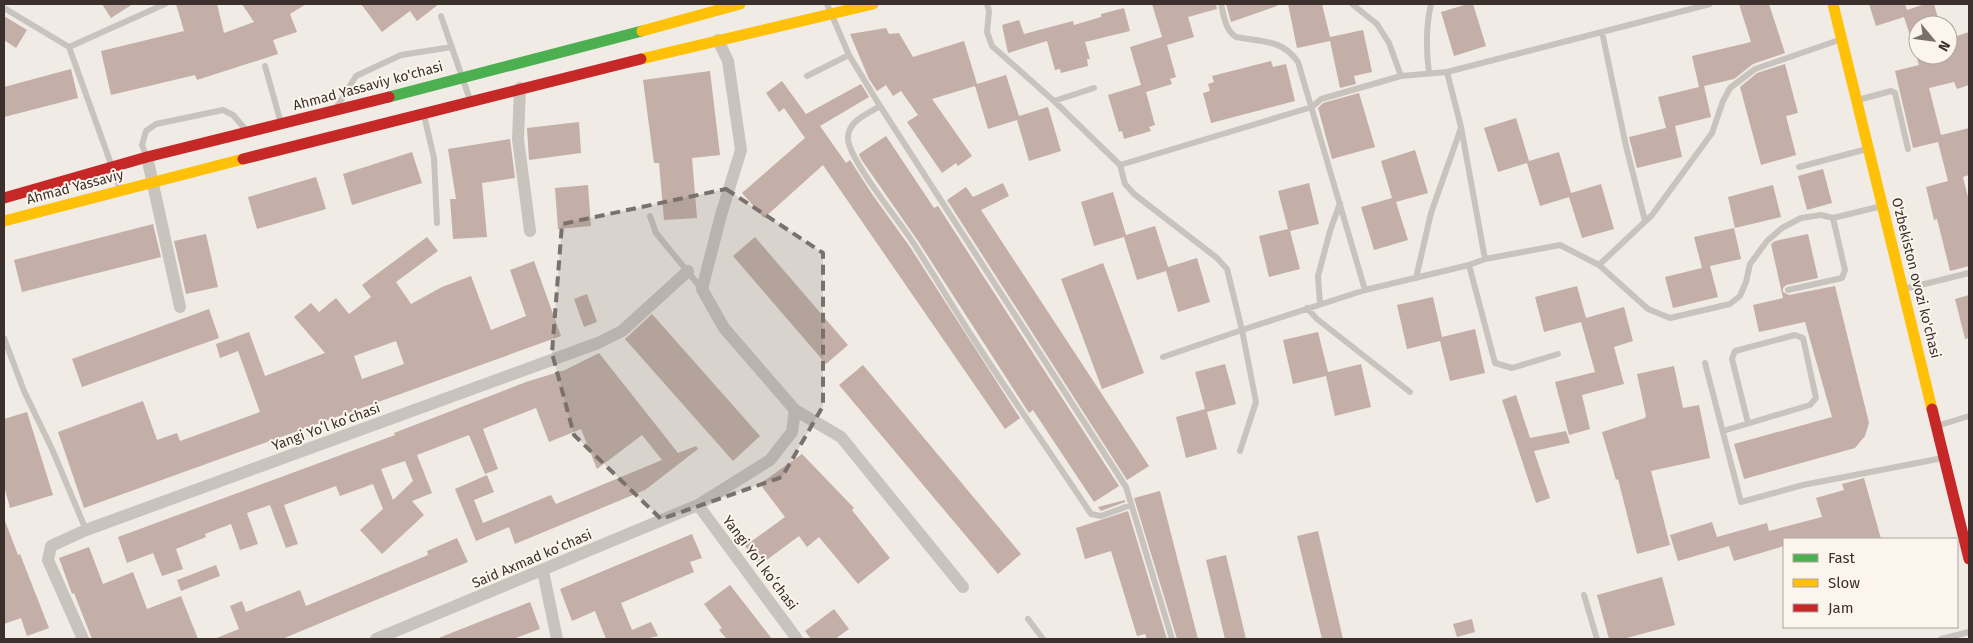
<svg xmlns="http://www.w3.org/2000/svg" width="1973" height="643" font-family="'Fira Sans',sans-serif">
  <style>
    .building { fill: #c3afa7; fill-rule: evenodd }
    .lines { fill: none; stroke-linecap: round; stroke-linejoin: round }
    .lane { stroke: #c9c3be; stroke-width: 6 }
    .street { stroke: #c9c3be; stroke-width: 12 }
    .fast { stroke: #4caf50; stroke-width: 11 }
    .slow { stroke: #ffc107; stroke-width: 11 }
    .jam { stroke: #c62828; stroke-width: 11 }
    .marked { fill: #7a716c; fill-opacity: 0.2; stroke: #7a716c; stroke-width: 4; stroke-dasharray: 10 6; stroke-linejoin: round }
    .labels { text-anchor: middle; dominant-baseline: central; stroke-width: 4; stroke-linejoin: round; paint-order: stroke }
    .street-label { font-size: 14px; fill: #3b302b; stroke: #fbf5ee }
  </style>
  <rect width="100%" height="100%" fill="#f0ebe5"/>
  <!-- building -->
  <path class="building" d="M102,4H133L111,18Z
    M176,4H217L224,33L254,22L242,4H306L290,14L297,32L273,40L278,54L197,80L195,75L111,95L101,51L184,31Z
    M361,4H439L417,21L410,11L382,32Z
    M1152,4H1216L1217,9L1188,17L1194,37L1167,45L1176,77L1170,79L1172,84L1146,92L1155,125L1149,127L1151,131L1124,139L1122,131L1119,132L1108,95L1141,85L1130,47L1162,37Z
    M1226,4H1277V6L1231,22Z
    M1288,4H1322L1330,37L1363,30L1372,72L1354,76L1356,84L1340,88L1330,41L1297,48Z
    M1468,4H1473L1486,46L1454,56L1441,12Z
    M1739,4H1769L1785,53L1753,64L1734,79L1704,86L1711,117L1675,126L1682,157L1637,168L1629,137L1666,128L1658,97L1699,87L1692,56L1751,42Z
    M1869,4H1905L1907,10L1925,4H1934L1940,25H1918V51H1915L1904,17L1876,26Z
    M1124,8L1130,31L1085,42L1090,59H1087L1088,66L1061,73L1060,69L1055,70L1047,41L1008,53L1002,25L1019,20L1024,34L1073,21L1074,25L1101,17V14Z
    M4,16L27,30L16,48L4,40Z
    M886,28L889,34L899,33L913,57L964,41L977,84L1006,75L1019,116L1048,107L1061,151L1029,161L1017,120L988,129L975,86L932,99L972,156L958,166L956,163L942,173L907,122L918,115L901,91L893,96L886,85L877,91L869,79L850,34Z
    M1969,32V85L1957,89L1954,82L1929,88L1941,135L1969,128V175L1963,177L1969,201V266L1950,271L1937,219L1934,220L1926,187L1948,181L1938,142L1913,148L1895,71L1919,65L1916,55H1948V39Z
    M1271,61L1273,67L1286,64L1295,101L1211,123L1203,93L1210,91L1208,84L1214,82L1212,76Z
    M1785,64L1798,113L1786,116L1796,155L1761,165L1740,87L1757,73Z
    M71,69L78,98L4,117V87Z
    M710,71L720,155L692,158L697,218L664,220L659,163H654L643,80Z
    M782,81L806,114L861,84L869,97L820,126L846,163L850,160L872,194L910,247L1020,418L1005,429L823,165L764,218L742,193L805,138L784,108L779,112L766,93Z
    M1359,93L1375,147L1332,159L1318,108L1323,103Z
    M1516,118L1529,161L1559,152L1571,193L1601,184L1614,229L1582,238L1569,197L1540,206L1527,163L1498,172L1484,128Z
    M579,122L581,153L529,160L527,128Z
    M886,136L934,208L938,206L1119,486L1094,502L1033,410L1029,413L918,241L861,159L859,154Z
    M510,139L515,178L482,183L487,237L453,239L450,199H456L448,149Z
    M1415,150L1428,193L1396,202L1408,240L1374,250L1361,207L1392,198L1381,161Z
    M412,152L422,183L352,205L343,174Z
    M1823,169L1832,203L1807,210L1798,176Z
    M316,177L326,209L257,229L248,197Z
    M1003,183L1009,196L981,210L1149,466L1127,480L947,200L966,187L973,197Z
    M1309,183L1319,224L1290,231L1300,269L1269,277L1259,236L1288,229L1278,191Z
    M588,185L591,226L558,229L555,188Z
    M1773,185L1781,217L1735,228L1728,197Z
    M1113,192L1126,235L1155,226L1168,267L1197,258L1210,302L1178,312L1166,271L1137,280L1124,237L1094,246L1081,202Z
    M153,224L161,257L22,292L14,260Z
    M1734,228L1741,259L1710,266L1718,297L1673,308L1665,277L1702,268L1694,237Z
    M206,234L218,287L186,294L174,241Z
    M1808,234L1818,278L1786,285L1783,288V292L1789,295L1835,286L1869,423L1865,436L1855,448L1744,479L1734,444L1832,417L1805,322L1759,332L1753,305L1783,298L1771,244L1775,241Z
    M427,237L438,251L396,282L411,304L442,287L471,276L491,330L526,316L510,270L534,261L561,336L84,508L58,432L143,401L157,440L177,433L180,441L260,412L238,351L220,358L216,344L249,332L265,376L325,353L294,317L311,303L319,312L336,298L349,314L371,297L362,285ZM396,341L404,364L362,379L354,356Z
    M755,237L848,345L826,364L733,256Z
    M1103,263L1144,373L1102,389L1061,279Z
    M1577,286L1586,318L1624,307L1633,341L1614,347L1624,384L1582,395L1590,429L1569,435L1555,382L1595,372L1581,322L1544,332L1535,297Z
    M587,294L597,322L584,327L574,299Z
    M1969,295V338L1965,339L1955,299Z
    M1433,297L1442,337L1475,329L1485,373L1450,381L1440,341L1407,349L1397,305Z
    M209,309L219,338L82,387L72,359Z
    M652,314L760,436L733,461L625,339Z
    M1318,332L1328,372L1361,364L1371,407L1335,416L1326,376L1293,384L1283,340Z
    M599,353L678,453L696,446L698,449L645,490L515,544L509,527L476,541L455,489L487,475L494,492L474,500L483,523L551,495L556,504L662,460L642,435L597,469L581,429L549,442L536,408L483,429L498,469L485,474L469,435L417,455L432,493L412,501L424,515L382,554L360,530L383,509L373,484L340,496L336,486L284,505L298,544L286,548L270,505L247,513L258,544L240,550L231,524L205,534L206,537L176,549L183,569L162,576L153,553L127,563L118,537L395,435L394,433L526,382L565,370ZM405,461L413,481L393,500L381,469Z
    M1225,364L1236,404L1207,412L1217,449L1186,458L1176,417L1205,409L1195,372Z
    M863,365L1021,554L998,574L839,385Z
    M1674,366L1683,408L1699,405L1710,458L1651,471L1670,545L1637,554L1618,479L1616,480L1602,432L1645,418L1646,416L1637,374Z
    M1516,395L1530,438L1566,431L1570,443L1534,451L1550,498L1536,503L1502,400Z
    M27,412L53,495L10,508L4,486V419Z
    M802,454L854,508L852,510L890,558L858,584L819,537L807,547L799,536L760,565L745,546L785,517L760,484Z
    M1864,478L1881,539H1784V546L1734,561L1729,546L1678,561L1670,535L1712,522L1717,537L1767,523L1769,531L1822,517L1816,498L1844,490L1842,484Z
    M1160,491L1198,639H1177L1134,498Z
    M1125,500V502L1101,511L1098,507Z
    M1128,511L1167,639H1147L1145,634L1137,636L1111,551L1085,559L1076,528Z
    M5,521L18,555L20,554L49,628L27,636L21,618L4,624V522Z
    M1318,531L1343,639H1322L1297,536Z
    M692,534L702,558L690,562L694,572L621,603L632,630L651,622L658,636L645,639H606L595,611L572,621L560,589Z
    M457,538L468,562L388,595L282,639H214L239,629L230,606L242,601L246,612L300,590L306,606L428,555L427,551Z
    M89,547L103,584L133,572L147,609L181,596L198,639H92L74,593L72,594L59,558Z
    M1226,555L1246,639H1225L1206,560Z
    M216,565L220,576L181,591L177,580Z
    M1662,577L1675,625L1623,639H1609L1597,595Z
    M730,585L748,608L772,639H727L719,630L722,628L704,604Z
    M530,602L540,629L513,639H436Z
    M834,609L849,629L835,639H811L805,631Z
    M1472,619L1475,632L1457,637L1453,624Z"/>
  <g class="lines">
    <!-- lane -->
    <path class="lane" d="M827,4L849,55L880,106L1126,487L1172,639
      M987,4L989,11L987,32L992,46L1054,101L1120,165L1312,107L1321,99L1401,76L1447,72
      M1221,4C1224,16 1225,30 1236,37C1262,42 1282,39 1298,62L1365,290L1242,330L1256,402L1240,451
      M1352,4L1377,24L1389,43L1401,76
      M4,8L69,47L120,189
      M441,16L470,100
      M1602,32L1626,146L1645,221
      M69,47L165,4
      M265,66L281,123
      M1429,73C1426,50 1426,26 1431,4
      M807,76L849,55
      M1858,100L1891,91L1895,93L1908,149
      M1054,101L1094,88
      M880,106C868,114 847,121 848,139C849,160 901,223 914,244C934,275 953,307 973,338C1011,397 1052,455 1091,514L1101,516L1131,505
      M336,108L356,76L401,55L452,47
      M424,115L434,158L437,223
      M146,155L142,145L146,131L156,124L223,110L233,115L247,131
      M1120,165L1125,184L1134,194L1217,258L1227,269L1242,330L1163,357
      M1799,167L1867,149
      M650,216L656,233L701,288
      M1485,259L1461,127L1447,72L1710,4
      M1469,265L1495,363L1512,368L1558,354
      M1599,265L1652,215L1712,133L1723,101L1730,88L1755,69L1839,40
      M1416,278L1431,213L1461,128
      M1904,289L1969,273
      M1365,290L1469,265L1485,259L1560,245L1599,265L1648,309L1670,318L1730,304L1740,296L1746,282L1750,264L1767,241L1782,228L1801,218L1821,215L1833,218L1882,206
      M1788,290L1842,278L1845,270L1833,218
      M1320,304L1318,276L1330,231L1340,203
      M1307,308L1317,319L1410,392
      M4,338L24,391L52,449L86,530
      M1705,363L1741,502L1803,485L1943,458
      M1937,426L1969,416
      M1723,431L1810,405L1816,398L1803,338L1795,335L1735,351L1732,359L1748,423
      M1584,595L1597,639
      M1028,619L1043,639
      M1941,639L1969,632"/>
    <!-- street -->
    <path class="street" d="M520,88L518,139L530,231
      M147,157L180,307
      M795,410L841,437L963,587
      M698,505L797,639
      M543,571L557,639
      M83,639L48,560L51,546L86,530L598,343L622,331L688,271
      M376,639L698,505L770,460L792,432L795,410L724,328L702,289L721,215L741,150L728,61L718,40"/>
    <!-- fast -->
    <path class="fast" d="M389,97L642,31"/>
    <!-- slow -->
    <path class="slow" d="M1833,4L1932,409
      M642,31L740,4
      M641,59L873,4
      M4,221L243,159"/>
    <!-- jam -->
    <path class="jam" d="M243,159L641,59
      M4,198L147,157L389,97
      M1932,409L1969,559"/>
  </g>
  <!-- marked area -->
  <path class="marked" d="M726,189L823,253V406L782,477L661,519L574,435L552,353L562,224Z"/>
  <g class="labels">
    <!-- street labels -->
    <g class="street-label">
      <text transform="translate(368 86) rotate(-15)">Ahmad Yassaviy ko'chasi</text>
      <text transform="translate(75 187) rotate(-15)">Ahmad Yassaviy</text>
      <text transform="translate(1916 278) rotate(76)">O'zbekiston ovozi ko'chasi</text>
      <text transform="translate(326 427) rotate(-20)">Yangi Yoʻl koʻchasi</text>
      <text transform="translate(532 559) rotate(-23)">Said Axmad koʻchasi</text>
      <text transform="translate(760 563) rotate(53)">Yangi Yoʻl koʻchasi</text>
    </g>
  </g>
  <!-- border -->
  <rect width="1973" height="643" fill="none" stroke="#3b302b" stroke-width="10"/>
  <!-- legend -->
  <rect x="1783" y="538" width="175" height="90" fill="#fbf5ee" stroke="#aea6a0"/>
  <rect x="1793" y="554" width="25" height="8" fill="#4caf50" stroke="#aea6a0"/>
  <text x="1828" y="563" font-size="15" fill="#3b302b">Fast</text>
  <rect x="1793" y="579" width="25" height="8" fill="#ffc107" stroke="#aea6a0"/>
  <text x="1828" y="588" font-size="15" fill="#3b302b">Slow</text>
  <rect x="1793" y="604" width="25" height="8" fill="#c62828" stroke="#aea6a0"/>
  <text x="1828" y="613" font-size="15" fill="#3b302b">Jam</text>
  <!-- north arrow -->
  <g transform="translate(1933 40) rotate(119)"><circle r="24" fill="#fbf5ee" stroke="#aea6a0"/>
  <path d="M0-4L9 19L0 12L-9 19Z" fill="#7a716c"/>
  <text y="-8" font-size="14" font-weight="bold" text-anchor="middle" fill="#3b302b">N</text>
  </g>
</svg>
